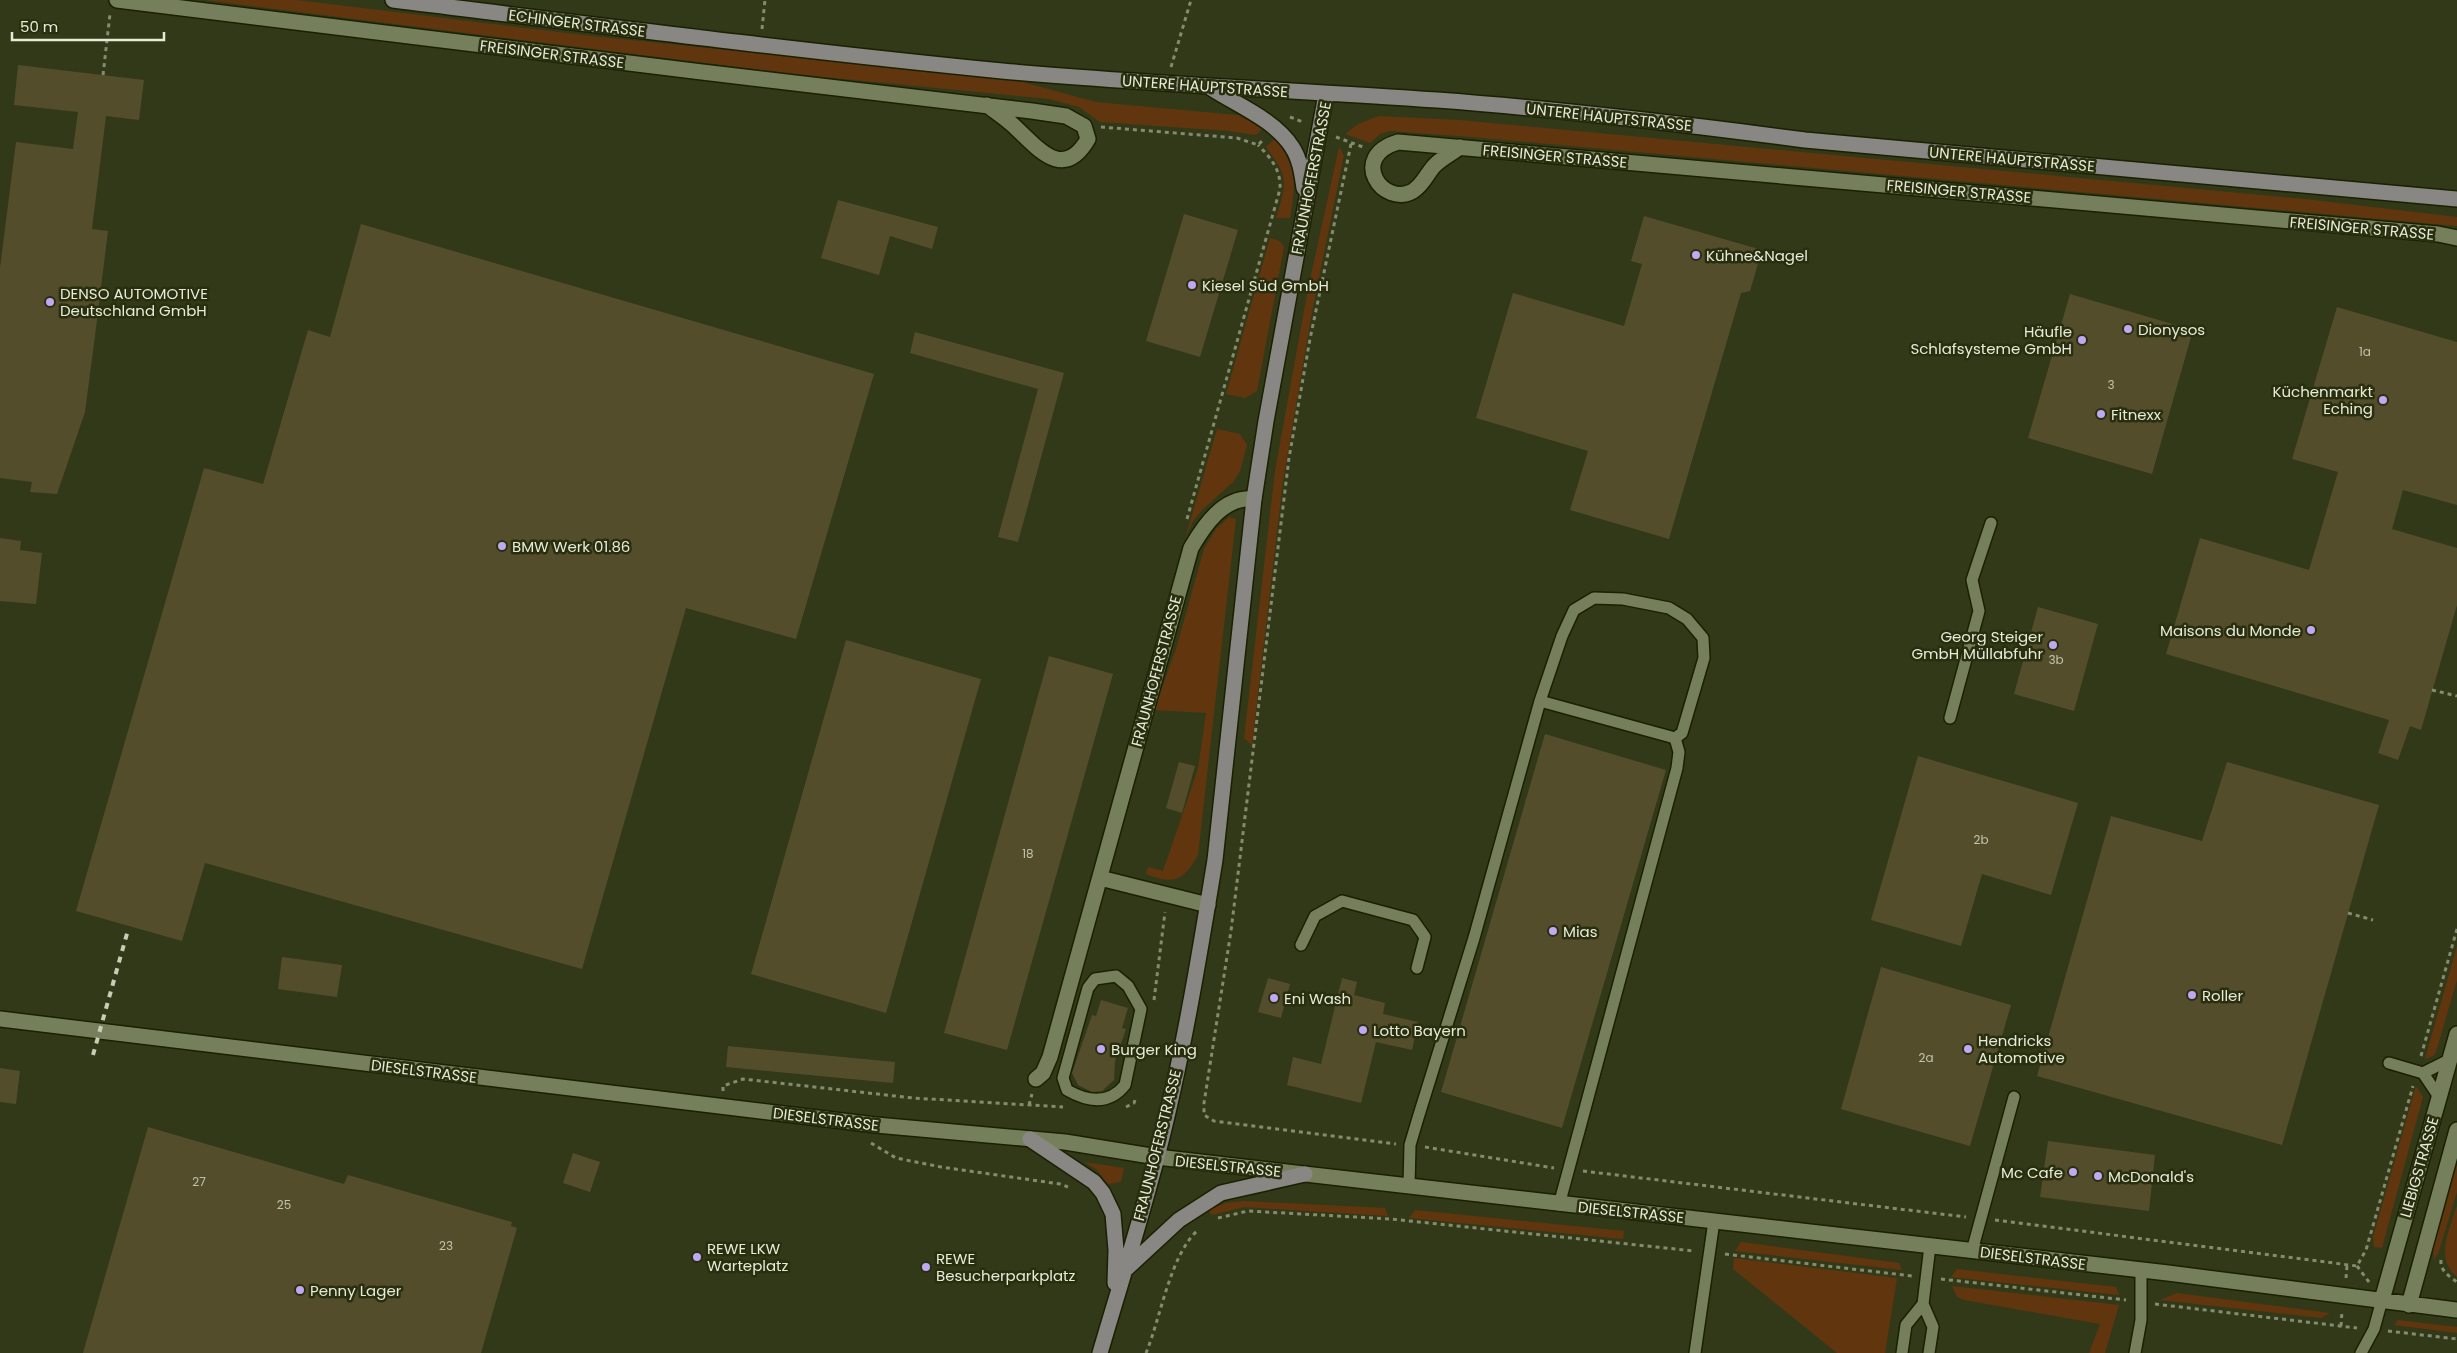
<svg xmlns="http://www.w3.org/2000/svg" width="2457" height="1353" font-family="Poppins,sans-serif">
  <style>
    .green { fill: #61360e }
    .building { fill: #534d2b }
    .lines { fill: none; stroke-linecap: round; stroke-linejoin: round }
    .lane-casing { stroke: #1a2001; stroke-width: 14 }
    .street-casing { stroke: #1a2001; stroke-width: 18 }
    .secondary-casing { stroke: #1a2001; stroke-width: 18 }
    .path { stroke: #858b71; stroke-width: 3; stroke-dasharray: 4 4; stroke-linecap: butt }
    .lane { stroke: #767f5c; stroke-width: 11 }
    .street { stroke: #767f5c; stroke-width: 15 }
    .secondary { stroke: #888784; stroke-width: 15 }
    .rail { stroke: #c8cdb8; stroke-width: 4; stroke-dasharray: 6 6; stroke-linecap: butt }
    .poi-dot { fill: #c0a8f3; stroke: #282e0e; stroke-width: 2 }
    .labels { text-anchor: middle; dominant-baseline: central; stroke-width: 5; stroke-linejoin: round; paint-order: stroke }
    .number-label { font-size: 12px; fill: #c1c4ad }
    .street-label { font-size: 15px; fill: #e6ebd8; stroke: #282e0e }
    .poi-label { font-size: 15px; fill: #e6ebd8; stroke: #282e0e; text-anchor: start }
  </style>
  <rect width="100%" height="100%" fill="#323918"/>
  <!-- green -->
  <path class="green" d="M205,0H297L592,36L1011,79L1096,102L1237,115L1251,119L1264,127L1256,135L1229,131L1100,122L1079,107L1049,99L793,74Z
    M1379,116L1459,120L2305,199L2457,217V226L1471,137L1390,131L1380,134L1370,143L1345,134L1358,124Z
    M1275,138C1297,169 1296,182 1290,218H1276C1287,182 1289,178 1266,147Z
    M1339,147L1344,155L1312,312L1283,481L1252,745L1244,738L1275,471L1308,289Z
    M1270,238L1280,241L1284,247L1257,391L1245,398L1226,394Z
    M1217,429L1240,434L1247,445L1240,471L1233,482L1203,509L1193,521L1185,539Z
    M1229,517L1236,519L1198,855C1184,881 1173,885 1146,874L1148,867L1163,871L1198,769L1206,713L1154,710L1176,649L1204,549L1216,529Z
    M2457,946V980L2436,1052L2433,1056L2425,1059Z
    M2416,1086L2423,1097L2382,1248L2374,1247L2373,1237Z
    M1084,1162L1124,1168L1121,1182L1108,1184L1096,1169Z
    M2457,1164V1192L2439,1251L2434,1260L2433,1244Z
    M1243,1201L1385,1208L1388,1216L1244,1207L1212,1215L1208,1210L1226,1203Z
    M2457,1205V1277C2434,1258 2450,1229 2457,1205Z
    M1415,1210L1624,1231L1623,1239L1409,1218Z
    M1741,1242L1899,1263L1902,1270L1735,1251Z
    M1734,1258L1897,1278L1885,1353H1837L1733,1269Z
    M1957,1269L2116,1287L2119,1295L1951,1277Z
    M1952,1286L2119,1305L2105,1353H2089L2100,1324L1964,1300L1957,1297Z
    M2177,1293L2330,1313L2321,1318L2160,1300Z
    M2398,1320L2457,1327V1333L2394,1325Z"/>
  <!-- building -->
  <path class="building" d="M18,65L144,80L139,120L106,116L92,229L108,231L95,336L85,412L57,494L30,492L32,482L0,478V268L16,142L73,149L78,112L14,105Z
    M838,200L938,227L932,249L890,236L879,275L821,258Z
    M1184,214L1238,230L1200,357L1146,341Z
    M1644,216L1762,250L1750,291L1741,293L1669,539L1570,510L1588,451L1476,418L1513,293L1624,326L1642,264L1631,261Z
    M361,224L874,374L796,639L686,608L582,969L205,863L182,941L76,911L204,468L263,484L308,330L330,337Z
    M2070,294L2193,330L2152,474L2028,438Z
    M2337,307L2457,342V505L2403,490L2392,529L2457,548V605L2421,730L2410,726L2398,760L2378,753L2389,720L2166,654L2200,538L2309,570L2338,472L2292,459Z
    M915,332L1064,373L1018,542L998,537L1038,389L910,353Z
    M0,538L21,541L20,550L42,553L36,604L0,601Z
    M2038,607L2098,624L2074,711L2014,694Z
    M846,640L981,679L886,1013L751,974Z
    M1049,656L1113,674L1007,1050L944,1033Z
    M1545,734L1666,770L1562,1128L1441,1092Z
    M1918,756L2078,803L2051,895L1982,874L1961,946L1871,920Z
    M1179,762L1195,766L1182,813L1166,808Z
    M2227,762L2379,805L2282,1145L2037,1076L2111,816L2202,841Z
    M282,957L342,965L337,997L278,989Z
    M1881,967L2011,1005L1970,1146L1841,1109Z
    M1268,978L1290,984L1281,1018L1258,1012Z
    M1342,978L1357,982L1354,995L1385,1003L1383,1014L1418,1022L1412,1050L1376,1042L1361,1103L1287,1085L1293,1057L1321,1064Z
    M1101,1000L1128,1008L1122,1028L1126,1029L1115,1061L1114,1080L1102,1091L1092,1092L1078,1085L1072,1073L1092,1015L1096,1016Z
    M728,1046L895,1062L893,1083L726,1067Z
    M0,1068L20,1071L16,1104L0,1102Z
    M148,1127L344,1184L348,1175L512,1222L511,1226L517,1228L481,1353H83Z
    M2048,1141L2155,1155L2149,1211L2040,1197Z
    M573,1153L600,1162L590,1192L563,1183Z"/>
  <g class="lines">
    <defs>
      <path id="lane" d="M1950,718L1979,611L1972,580L1991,523
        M1301,945L1315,916L1342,901L1413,920L1425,937L1417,968
        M1116,976L1128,986L1141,1009L1125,1085C1109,1105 1088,1102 1067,1090L1063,1078L1088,988L1095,979Z
        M2389,1063L2423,1073L2439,1097
        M2423,1073L2449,1060
        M1409,1186L1410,1145L1418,1118L1474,938L1540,701L1562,636L1574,610L1594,598L1623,599L1669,608L1687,619L1703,638L1704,658L1682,733L1675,738L1540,701
        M1559,1205L1677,768L1679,752L1675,738
        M1972,1251L2014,1097
        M1923,1304L1933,1327L1929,1353
        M1695,1353L1714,1221
        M1902,1353L1906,1325L1923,1304L1930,1246
        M2135,1353L2141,1320V1270
        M2361,1353L2374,1329L2382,1300"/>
      <path id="street" d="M117,0L702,72L1032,111L1066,116L1084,126L1088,139C1063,182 1038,148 1015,127C1007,119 996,112 987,105
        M1460,147C1452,153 1442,158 1435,165C1427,173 1424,184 1413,191C1383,208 1348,157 1398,142L2438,234L2457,238
        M1100,878L1208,905
        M0,1019L876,1125L1065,1142L1157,1157L2168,1273L2457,1310
        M1036,1079L1043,1073L1050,1057L1191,548C1205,524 1224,496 1254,499
        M2382,1300L2457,1034
        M2409,1305L2457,1130"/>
      <path id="secondary" d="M393,0C596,25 799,51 1002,71C1147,84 1292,90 1437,100C1560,109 1683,124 1805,140L2457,199
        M1211,88C1237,105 1275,120 1292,147C1300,159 1302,174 1304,188
        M1030,1139L1094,1182L1103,1193L1113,1214L1116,1250L1115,1283
        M1125,1270L1179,1220L1221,1193L1305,1174
        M1100,1353C1119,1288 1140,1223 1157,1157C1182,1061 1199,958 1215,860L1254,499L1266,421L1326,94"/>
    </defs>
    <!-- lane casing -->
    <use href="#lane" class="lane-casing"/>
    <!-- street casing -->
    <use href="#street" class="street-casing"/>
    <!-- secondary casing -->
    <use href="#secondary" class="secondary-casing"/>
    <!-- path -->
    <path class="path" d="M762,29L765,0
      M1171,67L1191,0
      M103,75L110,14
      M1290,117L1303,122
      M1101,127L1237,138L1258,145L1264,139
      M1336,137L1363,147
      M1351,144L1310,339L1289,458L1231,931L1204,1103V1115L1214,1121L1396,1144
      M1187,519L1280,189C1281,170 1271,158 1258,145
      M2432,690L2457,696
      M2348,913L2373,920
      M1154,1000L1165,912
      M2421,1056L2457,929
      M723,1091V1086L743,1079L913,1098L1063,1107
      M1029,1105L1032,1094
      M1126,1107L1134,1103L1136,1097
      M871,1143L896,1158L941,1167L1060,1184L1068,1187
      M1425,1147L1554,1168
      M1583,1171L1966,1217
      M1218,1218L1248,1211L1391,1219L1694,1251
      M1995,1220L2357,1266L2366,1250L2413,1086
      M1725,1254L1912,1276
      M2441,1260C2440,1271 2449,1276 2457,1282
      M2357,1266L2369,1282
      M2346,1278L2347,1266
      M1941,1279L2126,1300
      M2155,1304L2357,1328
      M2341,1326L2342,1311
      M2388,1331L2457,1339
      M1146,1353C1161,1317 1170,1255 1198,1230"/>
    <!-- lane -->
    <use href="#lane" class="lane"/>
    <!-- street -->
    <use href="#street" class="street"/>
    <!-- secondary -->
    <use href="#secondary" class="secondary"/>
    <!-- rail -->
    <path class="rail" d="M93,1055L128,930"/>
  </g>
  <!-- markers -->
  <g class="poi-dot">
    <circle cx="1696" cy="255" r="5"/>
    <circle cx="1192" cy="285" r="5"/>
    <circle cx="50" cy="302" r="5"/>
    <circle cx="2128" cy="329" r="5"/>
    <circle cx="2082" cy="340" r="5"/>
    <circle cx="2383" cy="400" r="5"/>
    <circle cx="2101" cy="414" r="5"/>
    <circle cx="502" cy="546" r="5"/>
    <circle cx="2311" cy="630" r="5"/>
    <circle cx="2053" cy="645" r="5"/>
    <circle cx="1553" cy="931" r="5"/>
    <circle cx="2192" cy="995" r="5"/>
    <circle cx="1274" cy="998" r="5"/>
    <circle cx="1363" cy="1030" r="5"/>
    <circle cx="1101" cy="1049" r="5"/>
    <circle cx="1968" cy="1049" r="5"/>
    <circle cx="2073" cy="1172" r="5"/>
    <circle cx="2098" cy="1176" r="5"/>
    <circle cx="697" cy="1257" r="5"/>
    <circle cx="926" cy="1267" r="5"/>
    <circle cx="300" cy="1290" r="5"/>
  </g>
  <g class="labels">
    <!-- number labels -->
    <g class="number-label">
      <text x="2365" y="351">1a</text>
      <text x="2111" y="384">3</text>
      <text x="2056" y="659">3b</text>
      <text x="1981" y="839">2b</text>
      <text x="1028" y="853">18</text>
      <text x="1926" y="1057">2a</text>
      <text x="199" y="1181">27</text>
      <text x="284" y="1204">25</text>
      <text x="446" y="1245">23</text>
    </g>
    <!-- street labels -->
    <g class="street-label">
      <text transform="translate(577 23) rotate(7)">ECHINGER STRASSE</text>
      <text transform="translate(552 54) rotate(7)">FREISINGER STRASSE</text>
      <text transform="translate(1205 86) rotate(4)">UNTERE HAUPTSTRASSE</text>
      <text transform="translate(1609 117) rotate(6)">UNTERE HAUPTSTRASSE</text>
      <text transform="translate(1555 156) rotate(5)">FREISINGER STRASSE</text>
      <text transform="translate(2012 159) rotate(5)">UNTERE HAUPTSTRASSE</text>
      <text transform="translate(1311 178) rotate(-79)">FRAUNHOFERSTRASSE</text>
      <text transform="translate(1959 191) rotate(5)">FREISINGER STRASSE</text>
      <text transform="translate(2362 228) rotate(5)">FREISINGER STRASSE</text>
      <text transform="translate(1156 671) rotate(-75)">FRAUNHOFERSTRASSE</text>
      <text transform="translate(424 1071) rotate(7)">DIESELSTRASSE</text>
      <text transform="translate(826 1119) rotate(7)">DIESELSTRASSE</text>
      <text transform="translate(1157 1145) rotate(-76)">FRAUNHOFERSTRASSE</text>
      <text transform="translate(1228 1166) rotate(6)">DIESELSTRASSE</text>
      <text transform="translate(2419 1167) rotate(-74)">LIEBIGSTRASSE</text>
      <text transform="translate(1631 1212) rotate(6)">DIESELSTRASSE</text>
      <text transform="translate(2033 1258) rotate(7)">DIESELSTRASSE</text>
    </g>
    <!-- poi labels -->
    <g class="poi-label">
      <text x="1706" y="255">Kühne&amp;Nagel</text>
      <text x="1202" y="285">Kiesel Süd GmbH</text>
      <text x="60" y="293">DENSO AUTOMOTIVE<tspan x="60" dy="17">Deutschland GmbH</tspan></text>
      <text x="2138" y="329">Dionysos</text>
      <text x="2072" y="331" text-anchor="end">Häufle<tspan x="2072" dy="17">Schlafsysteme GmbH</tspan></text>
      <text x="2373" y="391" text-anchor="end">Küchenmarkt<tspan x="2373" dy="17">Eching</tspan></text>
      <text x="2111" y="414">Fitnexx</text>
      <text x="512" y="546">BMW Werk 01.86</text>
      <text x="2301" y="630" text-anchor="end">Maisons du Monde</text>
      <text x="2043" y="636" text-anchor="end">Georg Steiger<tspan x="2043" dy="17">GmbH Müllabfuhr</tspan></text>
      <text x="1563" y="931">Mias</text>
      <text x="2202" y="995">Roller</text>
      <text x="1284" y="998">Eni Wash</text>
      <text x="1373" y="1030">Lotto Bayern</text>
      <text x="1978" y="1040">Hendricks<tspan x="1978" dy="17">Automotive</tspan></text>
      <text x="1111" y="1049">Burger King</text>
      <text x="2063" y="1172" text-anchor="end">Mc Cafe</text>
      <text x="2108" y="1176">McDonald's</text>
      <text x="707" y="1248">REWE LKW<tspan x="707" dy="17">Warteplatz</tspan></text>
      <text x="936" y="1258">REWE<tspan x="936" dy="17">Besucherparkplatz</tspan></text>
      <text x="310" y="1290">Penny Lager</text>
    </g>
  </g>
  <!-- scale -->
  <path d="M12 32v8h152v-8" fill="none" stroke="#e6ebd8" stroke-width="2.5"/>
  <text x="20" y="32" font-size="15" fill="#e6ebd8" stroke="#282e0e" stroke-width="4" paint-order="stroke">50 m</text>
</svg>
